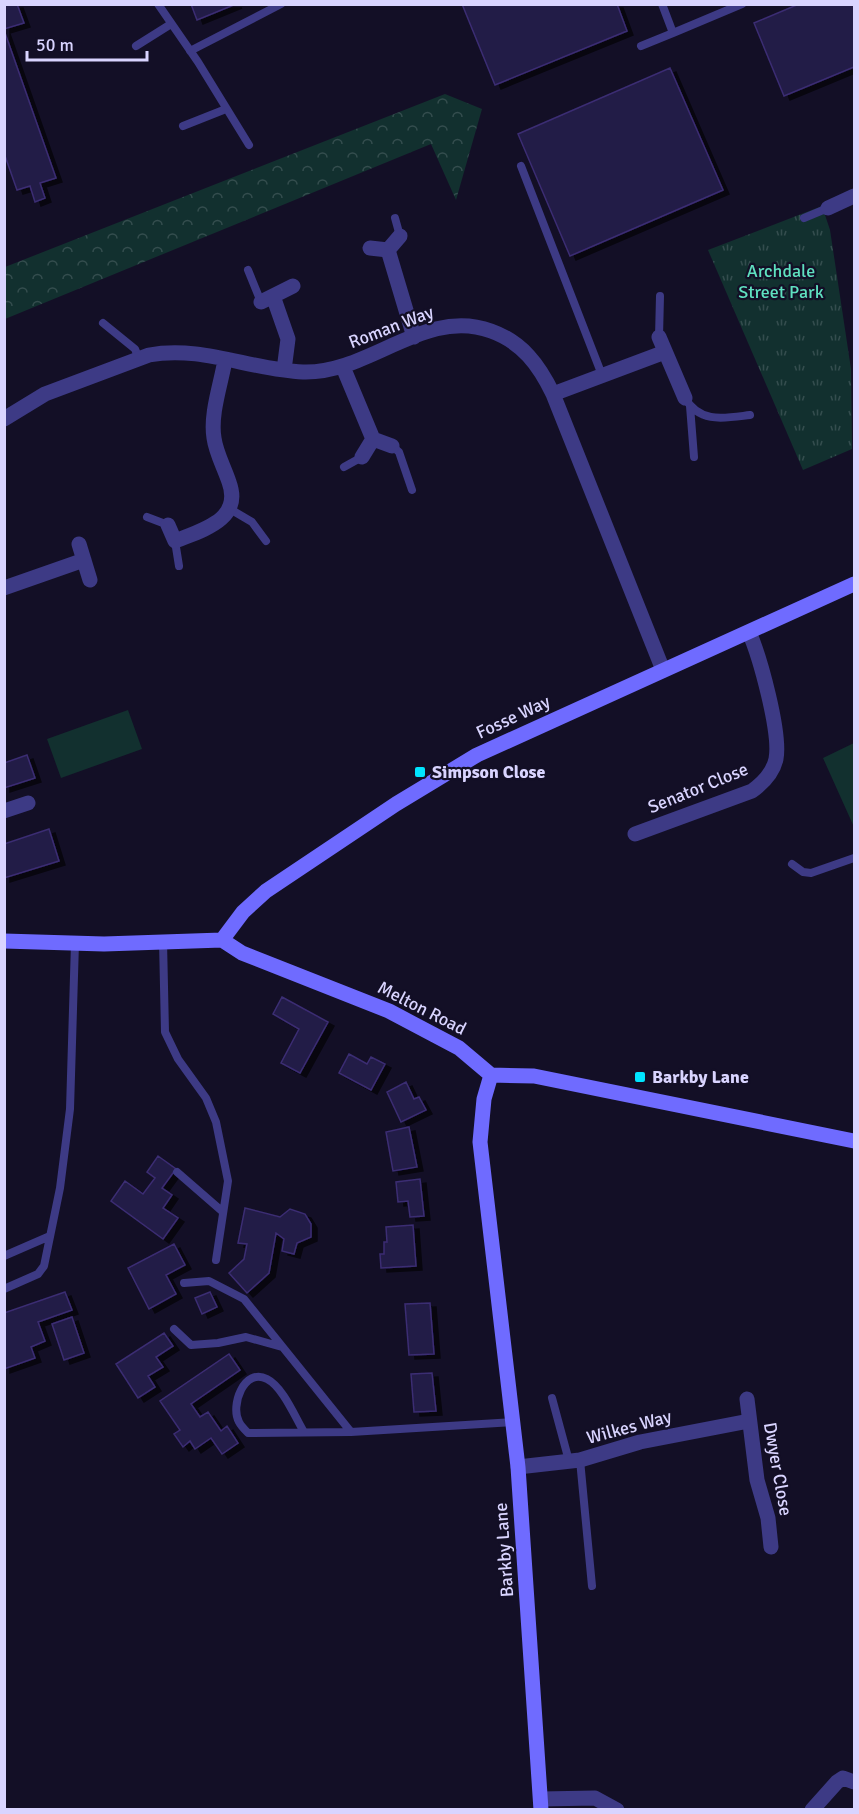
<svg xmlns="http://www.w3.org/2000/svg" width="859" height="1814" font-family="Signika,sans-serif">
  <style>
    .grass { fill: #12302f }
    .forest { fill: url(#forest-crowns) }
    .park { fill: url(#park-tufts) }
    .building { fill: #241b47; stroke: #3b2d73; stroke-width: 1.5; filter: url(#shadow) }
    .lines { fill: none; stroke-linecap: round; stroke-linejoin: round }
    .lane { stroke: #3d3a85; stroke-width: 8 }
    .street { stroke: #3d3a85; stroke-width: 15 }
    .secondary { stroke: #6f6bff; stroke-width: 15 }
    .poi-dot { fill: #00e5ff; stroke: #130f26; stroke-width: 2 }
    .labels { text-anchor: middle; dominant-baseline: central; stroke-width: 4.5; stroke-linejoin: round; paint-order: stroke }
    .park-label { font-size: 18px; fill: #5fe0c0; stroke: #130f26 }
    .street-label { font-size: 18px; fill: #d9d4ff; stroke: #130f26 }
    .poi-label { font-size: 18px; font-weight: bold; fill: #d9d4ff; stroke: #130f26; text-anchor: start }
  </style>
  <defs>
    <pattern id="forest-crowns" width="20" height="18" patternUnits="userSpaceOnUse" patternTransform="scale(1.5)"><rect width="20" height="18" fill="#12302f"/><path d="M2 6a3 3 0 1 1 6 0M12 15a3 3 0 1 1 6 0" fill="none" stroke="#344d4e"/></pattern>
    <pattern id="park-tufts" width="24" height="20" patternUnits="userSpaceOnUse" patternTransform="scale(1.5)"><rect width="24" height="20" fill="#12302f"/><path d="M3 7l-1-3M5 7V3M7 7l1-3M15 17l-1-3M17 17v-4M19 17l1-3" fill="none" stroke="#344d4e"/></pattern>
    <filter id="shadow"><feDropShadow dx="6" dy="4" stdDeviation="0" flood-color="#0009"/></filter>
  </defs>
  <rect width="100%" height="100%" fill="#130f26"/>
  <!-- grass -->
  <path class="grass" d="M128,710L142,749L61,778L47,739Z
    M854,743V827L823,758Z"/>
  <!-- forest -->
  <path class="forest" d="M445,94L482,109L456,200L431,144L5,319V267Z"/>
  <!-- park -->
  <path class="park" d="M822,206L830,230L851,369L852,449L803,470L708,250Z"/>
  <!-- building -->
  <path class="building" d="M17,4L24,23L4,29V5Z
    M191,4H236L197,20Z
    M462,4H617L627,31L495,85Z
    M799,4H854V67L784,96L754,23Z
    M4,30L56,178L40,183L45,198L35,202L30,186L17,190L4,153Z
    M670,68L723,190L570,256L518,134Z
    M27,755L35,778L4,788V763Z
    M49,829L59,861L4,878V844Z
    M282,997L328,1022L300,1073L281,1063L299,1029L273,1014Z
    M349,1054L367,1064L371,1057L385,1064L371,1090L339,1073Z
    M406,1082L414,1099L419,1097L426,1110L401,1122L387,1092Z
    M409,1127L417,1167L393,1171L386,1132Z
    M158,1156L176,1169L162,1188L172,1195L163,1208L178,1218L163,1239L111,1201L125,1181L143,1194L155,1178L147,1172Z
    M420,1179L424,1216L410,1217L408,1201L398,1202L396,1182Z
    M245,1208L280,1217L290,1209L305,1214L311,1224V1237L297,1243L294,1254L282,1251L284,1239L276,1233L269,1273L247,1293L229,1273L244,1259L247,1244L238,1243Z
    M413,1225L416,1266L381,1268L380,1254H384V1242H387L386,1227Z
    M174,1244L185,1265L166,1275L176,1294L149,1309L128,1268Z
    M65,1292L72,1310L38,1322L45,1341L31,1347L35,1358L4,1369V1313Z
    M210,1292L217,1307L202,1314L195,1298Z
    M430,1303L434,1354L409,1355L405,1304Z
    M72,1317L84,1353L64,1360L52,1324Z
    M164,1333L173,1346L156,1357L163,1367L148,1376L155,1387L138,1398L116,1364Z
    M229,1354L240,1370L191,1404L200,1417L208,1412L221,1431L227,1426L238,1443L222,1454L211,1438L195,1449L190,1441L183,1447L174,1434L180,1430L160,1401Z
    M432,1373L436,1411L414,1412L411,1374Z"/>
  <g class="lines">
    <!-- lane -->
    <path class="lane" d="M158,4L198,62L249,145
      M662,4L673,33L742,4
      M136,46L171,24
      M641,46L673,33
      M190,51L281,4
      M183,126L226,109
      M521,166L602,375
      M395,218L400,236
      M804,218L828,208
      M248,270L261,302
      M103,323L135,349L139,359
      M659,337L660,296
      M685,398C700,424 725,418 750,415
      M690,406L694,457
      M392,446L399,452L412,490
      M344,467L362,457
      M230,509L252,522L266,541
      M147,517L168,525
      M175,541L179,566
      M792,864L803,872L811,873L854,858
      M163,941L165,1032L178,1059L206,1098L216,1122L228,1181L216,1260
      M177,1172L223,1212
      M4,1256L50,1236
      M184,1283L209,1281L244,1299L351,1432L514,1422
      M4,1289L38,1274L44,1266L60,1188L70,1109L75,943
      M174,1329L191,1345L218,1343L246,1337L282,1347
      M552,1398L569,1461
      M304,1432C295,1417 283,1387 267,1379C244,1367 230,1406 239,1422C241,1426 245,1430 248,1433L351,1432
      M580,1460L592,1586"/>
    <!-- street -->
    <path class="street" d="M828,208L854,196
      M370,248L388,250L400,236
      M388,250L414,337
      M273,296L288,339L284,370
      M261,302L293,286
      M659,337L685,398
      M343,367L373,439
      M553,394L665,352
      M4,419L45,394L149,355C201,345 251,370 303,372C370,374 424,307 491,331C522,342 539,365 553,394L663,670
      M362,457L373,439L392,446
      M168,525L175,541C202,530 243,520 229,482C224,467 216,453 214,438C210,414 221,384 225,360
      M79,544L90,580
      M4,588L84,560
      M4,811L28,803
      M635,834L752,791C763,783 773,773 776,759C781,733 760,657 749,632
      M747,1399L757,1480L768,1518L771,1547
      M518,1467L580,1460L640,1442L749,1421
      M541,1799L595,1798L617,1810
      M812,1810L837,1782L843,1778L854,1782"/>
    <!-- secondary -->
    <path class="secondary" d="M222,940L243,912L266,891L396,804L477,755L854,584
      M4,941L104,944L222,940L242,953L389,1011L459,1048L491,1075L534,1076L854,1141
      M491,1075L484,1099L480,1142L518,1467L541,1810"/>
  </g>
  <!-- markers -->
  <g class="poi-dot">
    <rect x="414" y="766" width="12" height="12" rx="3"/>
    <rect x="634" y="1071" width="12" height="12" rx="3"/>
  </g>
  <g class="labels">
    <!-- park labels -->
    <g class="park-label">
      <text x="781" y="271">Archdale<tspan x="781" dy="21">Street Park</tspan></text>
    </g>
    <!-- street labels -->
    <g class="street-label">
      <text transform="translate(391 327) rotate(-21)">Roman Way</text>
      <text transform="translate(513 717) rotate(-25)">Fosse Way</text>
      <text transform="translate(698 788) rotate(-22)">Senator Close</text>
      <text transform="translate(422 1008) rotate(27)">Melton Road</text>
      <text transform="translate(629 1427) rotate(-15)">Wilkes Way</text>
      <text transform="translate(778 1469) rotate(80)">Dwyer Close</text>
      <text transform="translate(504 1550) rotate(-94)">Barkby Lane</text>
    </g>
    <!-- poi labels -->
    <g class="poi-label">
      <text x="432" y="772">Simpson Close</text>
      <text x="652" y="1077">Barkby Lane</text>
    </g>
  </g>
  <!-- border -->
  <rect width="859" height="1814" fill="none" stroke="#d9d4ff" stroke-width="12"/>
  <!-- scale -->
  <path d="M27 51v9h120v-9" fill="none" stroke="#d9d4ff" stroke-width="3"/>
  <text x="36" y="51" font-size="18" fill="#d9d4ff" stroke="#130f26" stroke-width="4.5" paint-order="stroke">50 m</text>
</svg>
